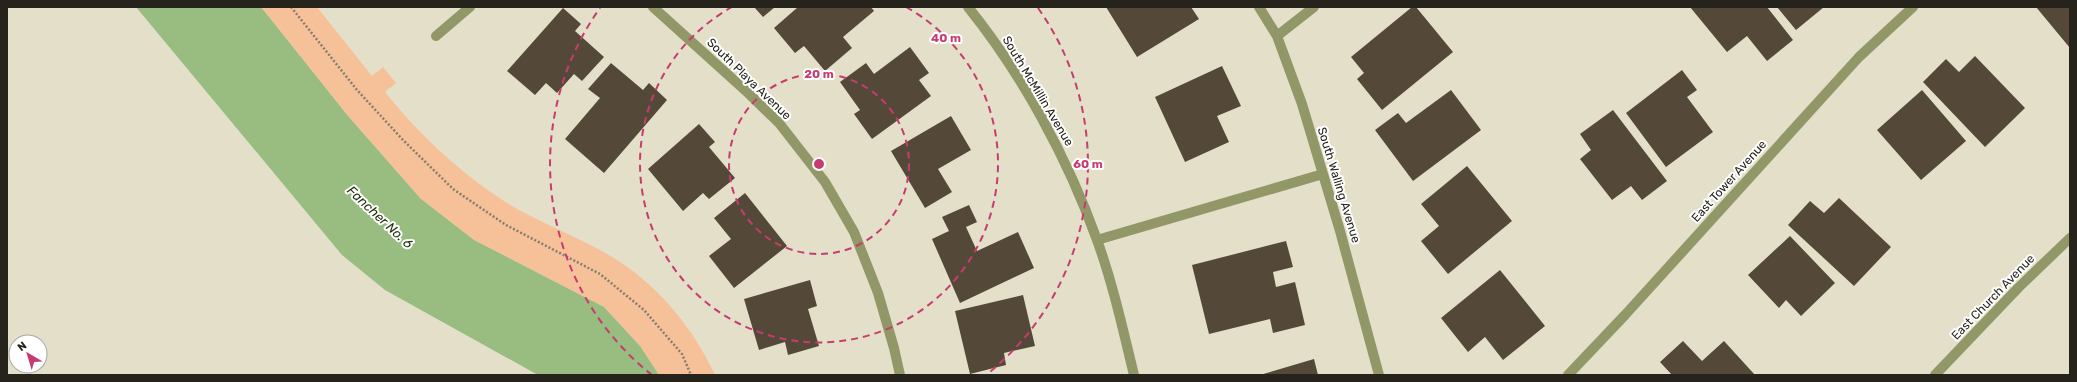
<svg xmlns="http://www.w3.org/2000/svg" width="2077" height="382" font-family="Rubik,sans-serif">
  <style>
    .green { fill: #f6c199 }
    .water { fill: #99bc81 }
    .building { fill: #544939 }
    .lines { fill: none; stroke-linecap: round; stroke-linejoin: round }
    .path { stroke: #827e70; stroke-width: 2.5; stroke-dasharray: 2 2; stroke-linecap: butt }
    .minor { stroke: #919767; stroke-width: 10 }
    .tertiary { stroke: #919767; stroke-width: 10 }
    .ring { fill: none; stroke: #c73c70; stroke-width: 2; stroke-dasharray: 7 5 }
    .labels { text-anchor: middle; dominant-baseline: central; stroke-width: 4; stroke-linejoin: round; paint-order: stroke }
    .street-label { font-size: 12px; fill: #25231b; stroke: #fff }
    .water-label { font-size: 13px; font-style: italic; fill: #1b3006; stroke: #fff }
    .centre { fill: #c73c70; stroke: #fff; stroke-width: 2 }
    .ring-label { font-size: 12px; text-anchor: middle; font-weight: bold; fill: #c73c70; stroke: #fff; stroke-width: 4; stroke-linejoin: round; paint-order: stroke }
  </style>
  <rect width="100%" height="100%" fill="#e4dfc9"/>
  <!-- green -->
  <path class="green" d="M261,7H317L372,76L383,67L396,83L385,92C417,132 454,167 495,195C528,218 565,231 600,250C651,277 691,323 715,375H659L640,346L604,307L474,240L421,199L348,116Z"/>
  <!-- water -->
  <path class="water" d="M136,7H261L348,116L421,199L474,240L604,307L640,346L659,375H538L385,290L342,255Z"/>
  <!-- building -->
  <path class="building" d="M754,7H775L763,17Z
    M798,7H871L874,11L843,37L852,48L825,71L804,46L795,53L774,28Z
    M1106,7H1191L1199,19L1137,57Z
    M1412,7H1416L1453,52L1382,110L1357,79L1364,73L1351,57Z
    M1690,7H1767L1793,40L1767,61L1747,36L1727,52Z
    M1777,7H1824L1796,30Z
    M2036,7H2070V48Z
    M563,8L581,24L575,31L604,57L582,81L574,74L557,93L546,83L535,95L507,71Z
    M910,47L929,73L919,80L931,96L872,139L854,114L860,110L840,82L866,63L874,74Z
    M1975,56L2025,108L1985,147L1923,82L1946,59L1959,72Z
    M611,63L643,90L649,83L667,100L604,173L565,139L600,98L588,89Z
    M1222,66L1241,106L1217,116L1229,142L1185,162L1155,97Z
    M1682,70L1697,90L1687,97L1713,132L1666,167L1626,113Z
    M1451,90L1481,130L1413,181L1375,130L1398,113L1406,123Z
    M1922,90L1966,141L1921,180L1877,130Z
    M1613,110L1667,181L1642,200L1631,186L1612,200L1580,159L1591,150L1580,134Z
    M951,116L971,150L938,169L952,192L925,208L891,151Z
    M699,124L715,142L709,147L735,178L709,199L703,193L683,211L648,169Z
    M1467,166L1512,221L1448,274L1421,241L1439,226L1421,204Z
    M745,193L787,246L734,288L709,256L731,239L714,218Z
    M1839,198L1891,247L1854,286L1788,225L1810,201L1824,213Z
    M969,205L977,222L966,227L977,251L1018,232L1034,268L960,303L932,239L949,231L942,217Z
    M1790,236L1835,283L1801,316L1786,300L1779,308L1748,275Z
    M1286,241L1293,267L1273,272L1276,287L1295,282L1305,325L1273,333L1270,319L1209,334L1192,265Z
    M1500,270L1545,326L1503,360L1485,337L1468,352L1441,318Z
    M810,280L817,306L808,309L819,346L788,355L785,342L759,350L744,299Z
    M1023,295L1035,346L1004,353L1006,365L970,374L955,311Z
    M1683,341L1702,361L1724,341L1755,375H1672L1660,362Z
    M1314,359L1318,375H1260Z"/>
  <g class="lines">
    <!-- path -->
    <path class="path" d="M291,7L357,90L403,140L453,189L506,225L600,274L644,310L682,354L691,375"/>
    <!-- minor -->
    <path class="minor" d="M653,7L746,91L779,123L825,182L854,232L878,293L894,348L900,375
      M968,7C1022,74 1068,159 1097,240C1113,284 1123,330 1134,375
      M1259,7L1277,36L1302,104L1340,231L1379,375
      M436,36L470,7
      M1277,36L1314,7
      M1097,240L1323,174
      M1568,375L1625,315L1859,57L1913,7"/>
    <!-- tertiary -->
    <path class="tertiary" d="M1935,375L2019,287L2070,238"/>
  </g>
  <!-- distance rings -->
  <g class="ring">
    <circle cx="819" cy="164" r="90"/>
    <path d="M906 7A179 179 0 1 1 732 7"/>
    <path d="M652 375A269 269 0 0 1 600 8M1038 8A269 269 0 0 1 986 375"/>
  </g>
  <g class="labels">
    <!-- street labels -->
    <g class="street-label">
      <text transform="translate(749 79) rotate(44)">South Playa Avenue</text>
      <text transform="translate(1038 91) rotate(59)">South McMillin Avenue</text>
      <text transform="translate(1729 181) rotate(-48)">East Tower Avenue</text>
      <text transform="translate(1339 185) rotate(73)">South Walling Avenue</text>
      <text transform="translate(1993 297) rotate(-46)">East Church Avenue</text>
    </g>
    <!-- water labels -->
    <g class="water-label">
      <text transform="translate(380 217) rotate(43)">Fancher No. 6</text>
    </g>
  </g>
  <circle cx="819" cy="164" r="6" class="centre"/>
  <g class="ring-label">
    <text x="946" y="42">40 m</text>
    <text x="819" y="78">20 m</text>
    <text x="1088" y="168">60 m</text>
  </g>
  <!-- border -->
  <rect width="2077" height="382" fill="none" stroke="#25231b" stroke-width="16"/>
  <!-- north arrow -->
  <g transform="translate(28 354) rotate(322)"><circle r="19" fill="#ffffff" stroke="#a8a7a4"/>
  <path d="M0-3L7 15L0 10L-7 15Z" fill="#c73c70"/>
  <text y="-6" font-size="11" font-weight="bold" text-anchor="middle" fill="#25231b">N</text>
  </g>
</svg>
